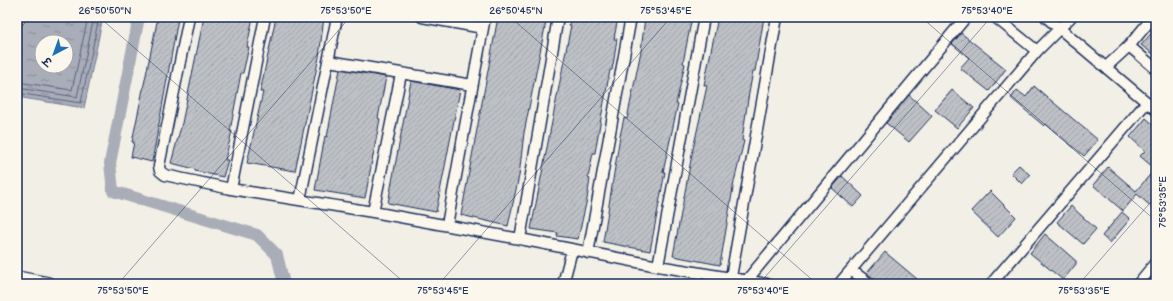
<svg xmlns="http://www.w3.org/2000/svg" width="1173" height="301" font-family="'Balsamiq Sans','Playpen Sans Deva',sans-serif">
  <style>
    .water { fill: url(#water-ripples); stroke: #707b93; fill-rule: evenodd }
    .lines { fill: none; stroke-linecap: round; stroke-linejoin: round }
    .shore { stroke: #546182; stroke-width: 1 }
    .canal { stroke: #a9adb7; stroke-width: 12 }
    .building { fill: url(#building-hatch); stroke: #1b2f5e }
    .minor-casing { stroke: #1b2f5e; stroke-width: 13 }
    .tertiary-casing { stroke: #1b2f5e; stroke-width: 16 }
    .minor { stroke: #fbf7ec; stroke-width: 10 }
    .tertiary { stroke: #fbf7ec; stroke-width: 13 }
    .ticks { fill: none; stroke: #1b2f5e; stroke-width: 1; stroke-opacity: 0.45 }
    .neatline { fill: none; stroke: #1b2f5e; stroke-width: 1.5 }
    .ticks-label { font-size: 10px; text-anchor: middle; fill: #1b2f5e }
  </style>
  <defs>
    <pattern id="water-ripples" width="26" height="14" patternUnits="userSpaceOnUse"><rect width="26" height="14" fill="#a9adb7"/><path d="M2 4q2-2 4 0t4 0M15 11q2-2 4 0t4 0" fill="none" stroke="#898d98"/></pattern>
    <pattern id="building-hatch" width="6" height="6" patternUnits="userSpaceOnUse"><rect width="6" height="6" fill="#bdc0c4"/><path d="M-1 1l2-2M0 6l6-6M5 7l2-2" fill="none" stroke="#a2a5ab"/></pattern>
  </defs>
  <rect width="100%" height="100%" fill="#f2efe6"/>
  <filter id="ink" filterUnits="userSpaceOnUse"><feTurbulence type="fractalNoise" baseFrequency=".025" numOctaves="2"/><feDisplacementMap in="SourceGraphic" scale="8" xChannelSelector="R" yChannelSelector="G"/><feConvolveMatrix kernelMatrix="1 2 1 2 8 2 1 2 1" color-interpolation-filters="sRGB"/></filter>
  <g filter="url(#ink)">
    <!-- water -->
    <path class="water" d="M17,17H103L84,108L17,97ZM42,42H66V66H42Z"/>
    <g class="lines">
      <!-- shore -->
      <path class="shore" d="M17,82L72,90L88,17
        M17,88L77,97L94,17
        M17,93L81,103L99,17"/>
      <!-- canal -->
      <path class="canal" d="M139,17L110,163L113,191L257,235L277,255L284,284"/>
    </g>
    <!-- building -->
    <path class="building" d="M158,17L178,19L152,162L131,157L134,142H132Z
      M204,17H253L247,47H249L243,73H241L230,131H232L225,160H228L223,177L195,171V169L171,163L182,123Z
      M276,17H324L319,57L295,171L247,163L263,92H260Z
      M498,17L525,21L526,17H547L524,133L519,176L508,226L461,215Z
      M571,17H618L614,39H617L614,59L612,70H610L598,135L595,153H593L588,178L590,179L587,199L578,239L557,236L558,233L531,229L571,25H569Z
      M645,17H692L683,63L685,64L676,104H678L663,172H665L650,251L603,242L620,136L624,118L627,119L641,51Z
      M718,17H764L755,71H753L748,99L742,140L744,141L734,182L720,265L673,256L693,149L707,86L704,85Z
      M1156,28V56L1141,45Z
      M961,33L1006,69L989,91L960,68L969,58L952,44Z
      M340,69L386,77L378,118L380,119L365,198L315,190L325,136L327,137Z
      M411,81L460,90L436,212L388,203Z
      M1034,86L1098,140L1084,156L1046,124L1044,126L1011,98L1017,90L1026,97Z
      M952,90L974,108L957,128L935,110Z
      M909,95L932,116L909,142L886,123Z
      M1146,118L1156,127V211L1137,194L1123,211L1093,185L1108,167L1136,191L1155,169L1140,156L1145,151L1130,137Z
      M1019,165L1030,175L1022,184L1011,173Z
      M842,176L863,196L853,207L832,188Z
      M990,191L1016,217L998,237L971,211Z
      M1071,206L1096,229L1083,244L1057,222Z
      M1122,212L1130,219L1110,243L1102,236Z
      M1045,234L1076,261V264L1063,280L1030,253Z
      M885,252L917,279L912,284H880L867,273Z"/>
    <g class="lines">
      <defs>
        <path id="minor" d="M189,17L159,166L160,171L165,175L231,189L373,212L520,239L658,266L767,284
          M422,17L483,28
          M995,17L1037,51
          M1046,17L1156,110
          M1129,46L1156,69
          M329,61L472,85
          M1106,67L1129,46L1153,17
          M231,189L265,17
          M300,200L337,17
          M373,212L401,74
          M447,225L485,17
          M520,239L558,17
          M588,253L631,17
          M658,266L704,17
          M851,270L870,284
          M731,277L777,17
          M747,280L966,17
          M563,284L572,250
          M839,284L1037,51L1071,17
          M991,284L1147,102
          M1138,284L1156,262"/>
        <path id="tertiary" d="M17,278L48,284"/>
      </defs>
      <!-- minor casing -->
      <use href="#minor" class="minor-casing"/>
      <!-- tertiary casing -->
      <use href="#tertiary" class="tertiary-casing"/>
      <!-- minor -->
      <use href="#minor" class="minor"/>
      <!-- tertiary -->
      <use href="#tertiary" class="tertiary"/>
    </g>
  </g>
  <!-- ticks -->
  <path class="ticks" d="M99,17L406,284M510,17L817,284M921,17L1156,221M17,32L30,17M118,284L350,17M439,284L671,17M759,284L991,17M1079,284L1156,196"/>
  <!-- margin -->
  <rect width="1173" height="301" fill="none" stroke="#fbf7ec" stroke-width="44"/>
  <!-- north arrow -->
  <g transform="translate(54 54) rotate(221)"><circle r="19" fill="#fbf7ec" stroke="#a1a7b3"/>
  <path d="M0-3L7 15L0 10L-7 15Z" fill="#1f6fb2"/>
  <text y="-6" font-size="11" font-weight="bold" text-anchor="middle" fill="#1b2f5e">उ</text>
  </g>
  <rect x="22" y="22" width="1129" height="257" class="neatline"/>
  <g class="ticks-label">
    <text x="105" y="14">26°50'50"N</text>
    <text x="346" y="14">75°53'50"E</text>
    <text x="516" y="14">26°50'45"N</text>
    <text x="666" y="14">75°53'45"E</text>
    <text x="987" y="14">75°53'40"E</text>
    <text transform="translate(1162 202) rotate(-90)" y="4">75°53'35"E</text>
    <text x="123" y="294">75°53'50"E</text>
    <text x="443" y="294">75°53'45"E</text>
    <text x="763" y="294">75°53'40"E</text>
    <text x="1084" y="294">75°53'35"E</text>
  </g>
</svg>
